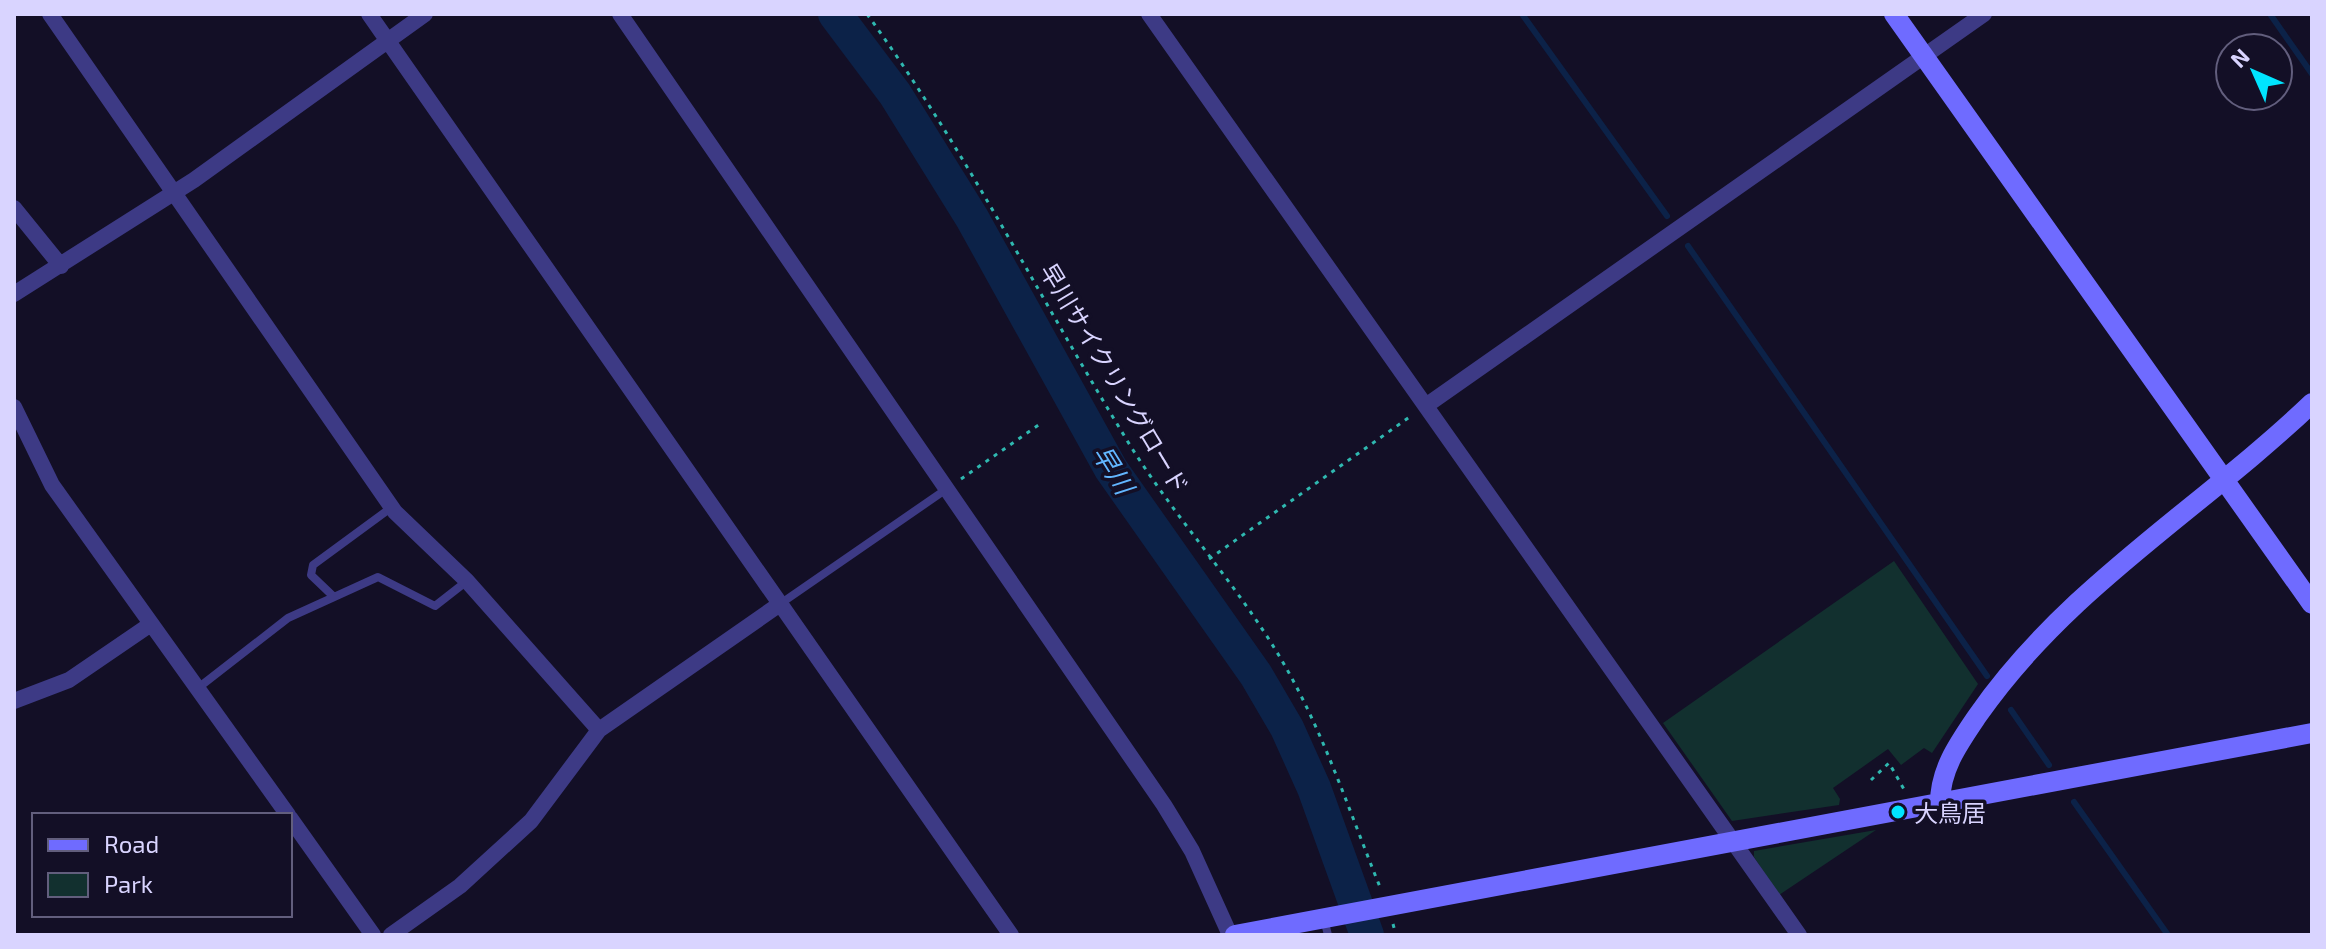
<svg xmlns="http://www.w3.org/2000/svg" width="2326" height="949" font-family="'Exo 2','Noto Sans JP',sans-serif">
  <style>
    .green { fill: #12302f }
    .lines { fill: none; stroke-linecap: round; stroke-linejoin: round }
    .stream { stroke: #0c2248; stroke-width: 6 }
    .river { stroke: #0c2248; stroke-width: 34 }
    .path { stroke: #2fb8b0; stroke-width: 3; stroke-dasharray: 4 6; stroke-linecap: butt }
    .lane { stroke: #3d3a85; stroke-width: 8 }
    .street { stroke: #3d3a85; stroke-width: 16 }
    .secondary { stroke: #6f6bff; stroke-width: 20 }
    .poi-dot { fill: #00e5ff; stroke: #130f26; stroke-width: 3 }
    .labels { text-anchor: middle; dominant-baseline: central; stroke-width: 7; stroke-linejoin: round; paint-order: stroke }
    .street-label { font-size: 24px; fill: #d9d4ff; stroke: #130f26 }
    .poi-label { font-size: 24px; fill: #d9d4ff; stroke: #130f26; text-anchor: start }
    .water-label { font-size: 26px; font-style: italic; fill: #62b6ff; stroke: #130f26 }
  </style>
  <rect width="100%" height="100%" fill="#130f26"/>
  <!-- green -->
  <path class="green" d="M1894,561L1978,684L1932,753L1924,748L1901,765L1888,749L1833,788L1840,799L1839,805L1732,821L1663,723Z
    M1876,830L1779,895L1754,857V851Z"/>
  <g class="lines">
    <!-- stream -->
    <path class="stream" d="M1522,14L1667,216
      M2270,14L2312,74
      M1688,246L1987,676
      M2011,710L2049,765
      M2074,802L2168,935"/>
    <!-- river -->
    <path class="river" d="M835,14L895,94L972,218L1111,469L1256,675L1287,728L1314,788L1367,935"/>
    <!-- path -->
    <path class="path" d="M867,14C965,149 1038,295 1125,437C1172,515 1235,581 1281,659C1323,730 1349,811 1380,887
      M961,479L1040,424
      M1209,559L1411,416
      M1871,780L1889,763L1905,791
      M1393,924L1396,935"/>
    <!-- lane -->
    <path class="lane" d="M334,597L311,575L313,565L392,507
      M780,604L948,488
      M198,688L288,618L378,577L435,606L467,581
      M1324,919L1328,935"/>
    <!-- street -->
    <path class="street" d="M50,14L395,512L467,581L599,730
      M369,14L1011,935
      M620,14L1164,805L1192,851L1230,935
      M1149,14L1799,935
      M14,208L61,266
      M14,294L194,180L425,14
      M1427,405L1984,14
      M14,407L52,485L288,815
      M14,701L69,680L151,624
      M290,818L373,935
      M391,935L460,886L531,821L599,730L780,604"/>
    <!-- secondary -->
    <path class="secondary" d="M1894,14L2312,604
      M1940,803C1940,769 1959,743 1978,715C2067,587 2201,509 2312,403
      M1235,935L2312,733"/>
  </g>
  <!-- markers -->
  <circle class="poi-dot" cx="1898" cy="812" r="8"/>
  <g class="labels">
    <!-- street labels -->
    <g class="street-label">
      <text transform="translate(1115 378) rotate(59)">早川サイクリングロード</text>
    </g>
    <!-- poi labels -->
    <g class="poi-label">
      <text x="1914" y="812">大鳥居</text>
    </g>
    <!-- water labels -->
    <g class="water-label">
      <text transform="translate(1114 469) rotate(58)">早川</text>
    </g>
  </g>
  <!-- border -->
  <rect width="2326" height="949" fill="none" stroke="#d9d4ff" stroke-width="32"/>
  <!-- legend -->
  <rect x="32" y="813" width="260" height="104" fill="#130f26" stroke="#625e7d" stroke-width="2"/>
  <rect x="48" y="839" width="40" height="12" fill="#6f6bff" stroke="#625e7d" stroke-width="2"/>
  <text x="104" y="853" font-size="24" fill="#d9d4ff">Road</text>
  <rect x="48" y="873" width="40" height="24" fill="#12302f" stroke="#625e7d" stroke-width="2"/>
  <text x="104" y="893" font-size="24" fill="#d9d4ff">Park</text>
  <!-- north arrow -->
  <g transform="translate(2254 72) rotate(315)"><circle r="38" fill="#130f26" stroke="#625e7d" stroke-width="2"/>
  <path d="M0-6L14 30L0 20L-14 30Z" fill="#00e5ff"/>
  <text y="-12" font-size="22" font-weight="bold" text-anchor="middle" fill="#d9d4ff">N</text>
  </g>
</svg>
